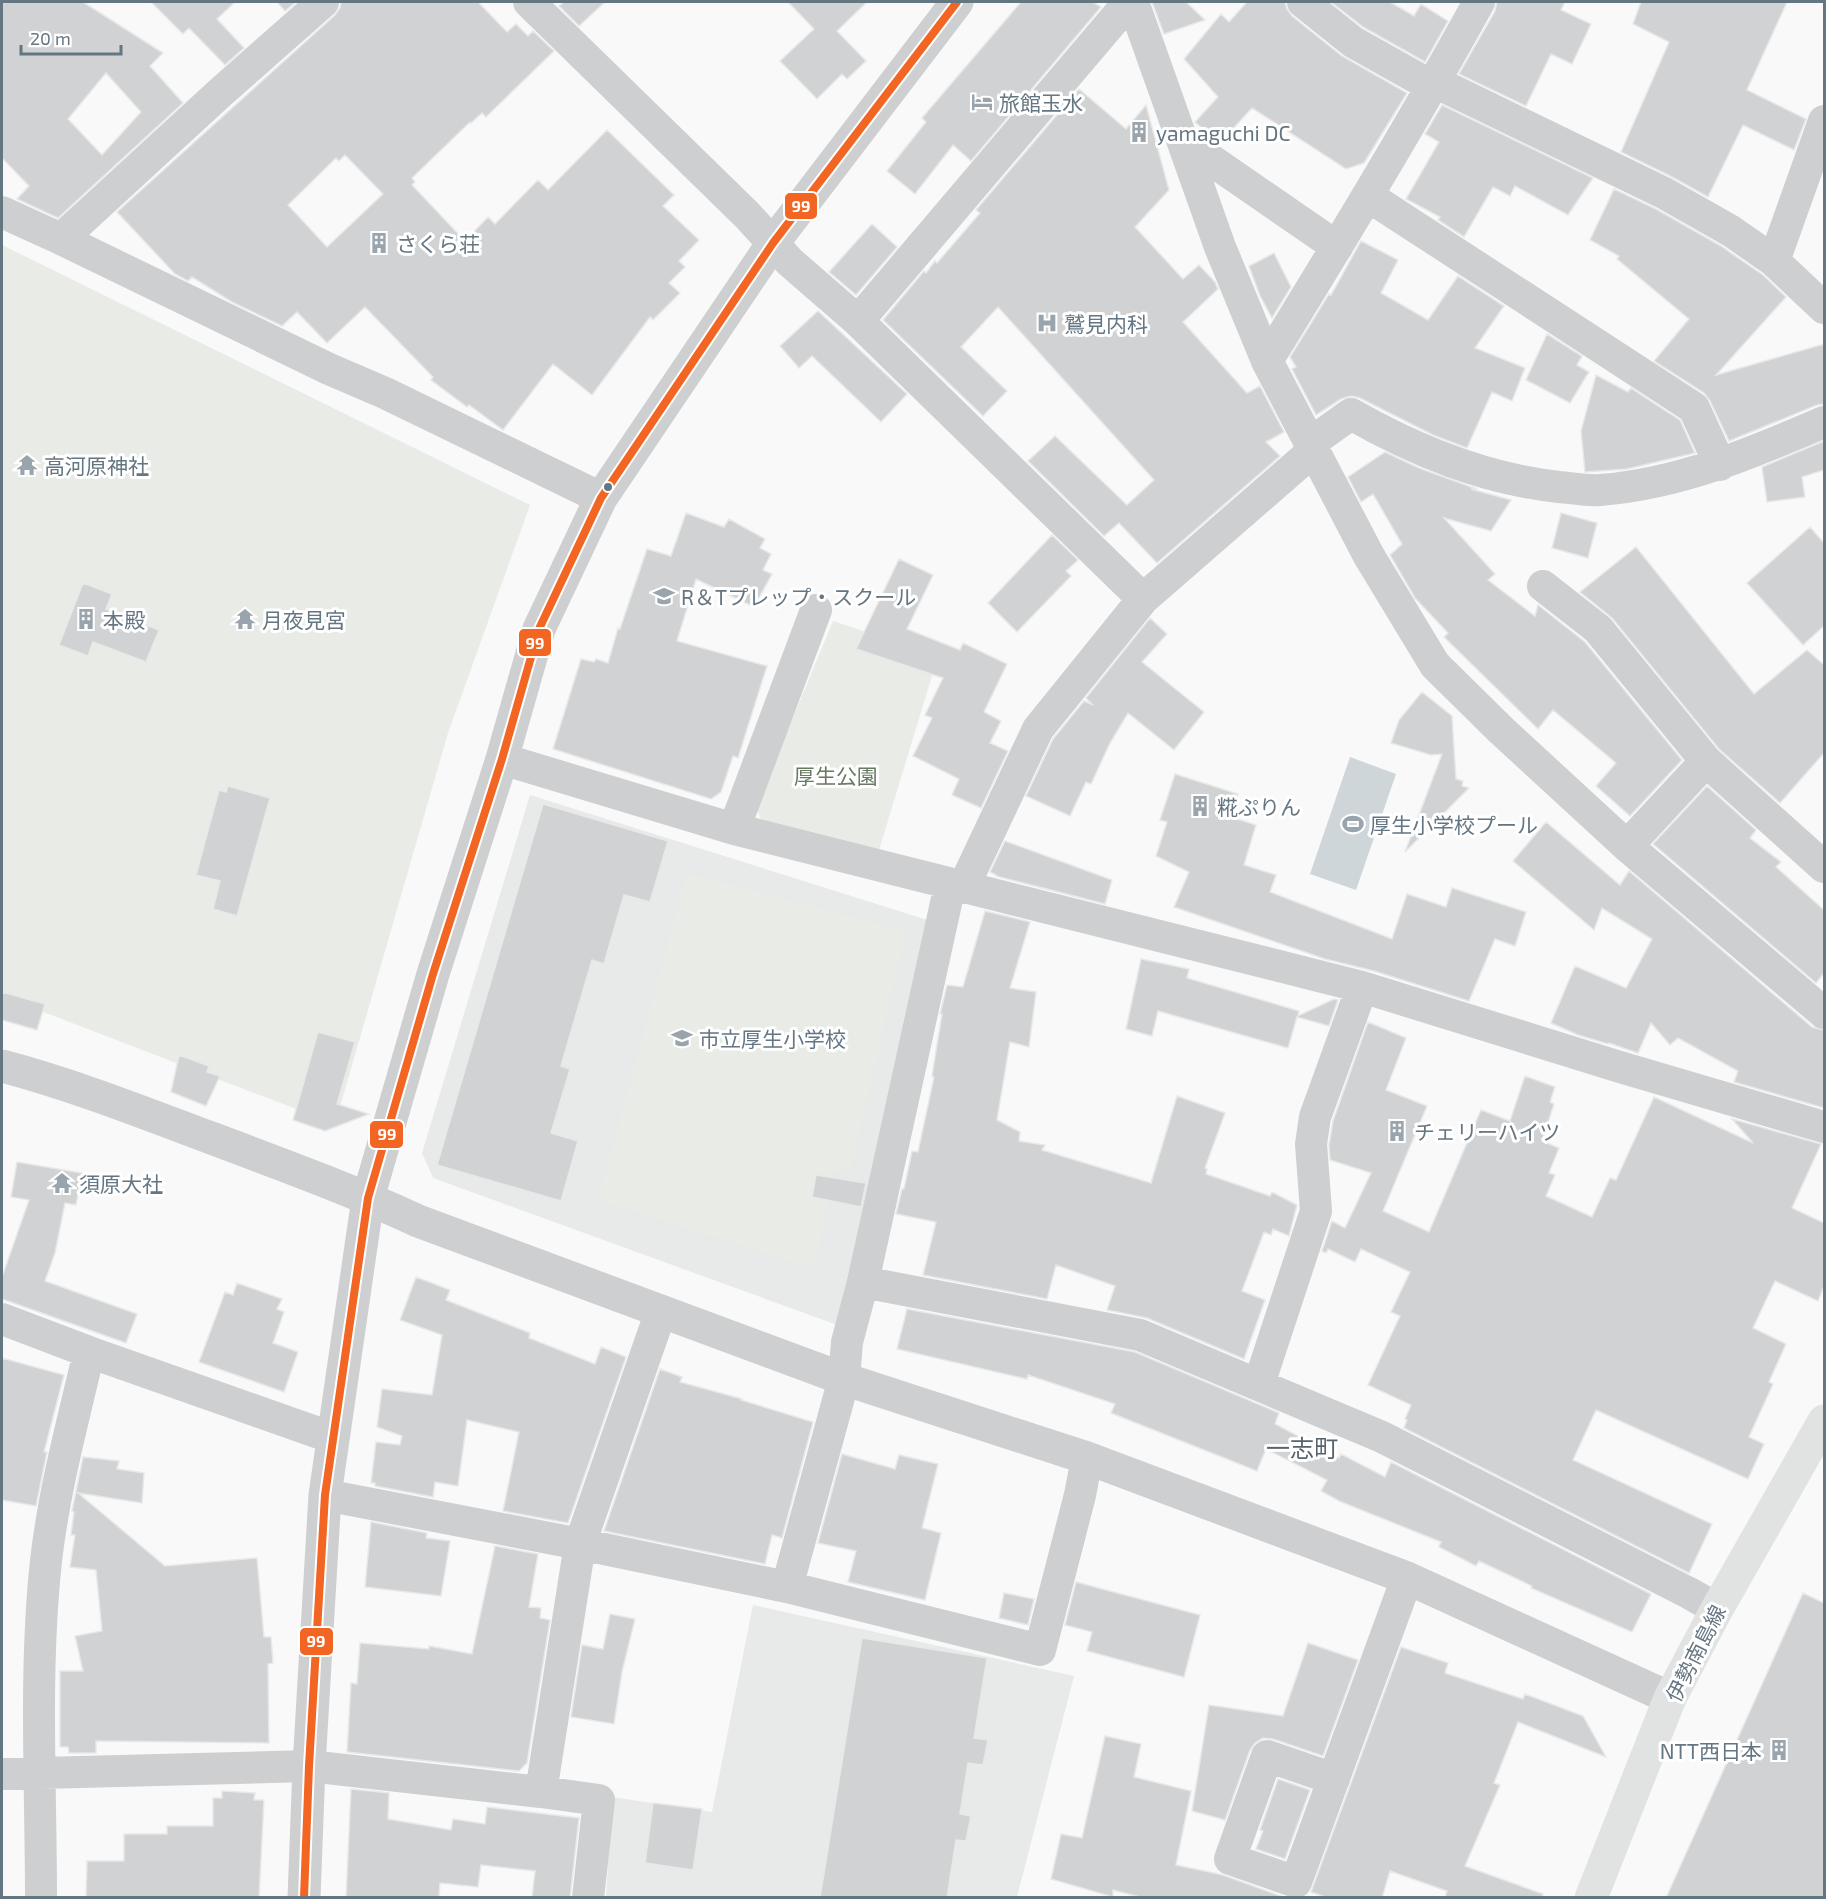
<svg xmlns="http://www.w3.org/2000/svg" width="1826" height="1899" font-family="'Exo 2','Noto Sans JP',sans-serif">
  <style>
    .built { fill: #e8e9e9 }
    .green { fill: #e8ebe6 }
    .water { fill: #ced6d9 }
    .building { fill: #d0d2d3; stroke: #e8e8e8; stroke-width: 1.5; fill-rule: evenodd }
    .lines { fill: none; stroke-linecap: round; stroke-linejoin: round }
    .minor { stroke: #cecfd0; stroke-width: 32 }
    .tertiary { stroke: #cecfd0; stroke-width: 33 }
    .primary { stroke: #e1e2e2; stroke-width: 33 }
    .bus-1-casing { stroke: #fff; stroke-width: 12 }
    .bus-1 { stroke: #f26522; stroke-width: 8 }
    .bus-dot { fill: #657683; stroke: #fff; stroke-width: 2 }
    .labels { text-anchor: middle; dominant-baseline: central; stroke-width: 6; stroke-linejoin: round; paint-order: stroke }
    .poi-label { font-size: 21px; fill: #657683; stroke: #fff; text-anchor: start }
    .park-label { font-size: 21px; fill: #687a64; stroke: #fff }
    .street-label { font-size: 21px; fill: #657683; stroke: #fff }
    .quarter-label { font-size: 24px; fill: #57646e; stroke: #fff }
    .line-badge { stroke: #fff; stroke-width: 2 }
    .badge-label { font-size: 16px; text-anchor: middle; font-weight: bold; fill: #fff }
  </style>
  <rect width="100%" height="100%" fill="#f9f9f9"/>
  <!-- built -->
  <path class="built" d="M530,795L934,922L840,1326L433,1178L422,1153Z
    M753,1605L1074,1676L1017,1897L606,1898L612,1797L712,1812Z"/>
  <!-- green -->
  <path class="green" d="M2,245L530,505L448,733L335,1124L2,996Z
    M833,621L938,656L879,850L761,820L756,807Z
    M687,873L906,931L851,1169L833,1172L814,1269L598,1200Z"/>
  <!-- water -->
  <path class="water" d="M1350,757L1396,774L1356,890L1310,874Z"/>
  <!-- building -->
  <path class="building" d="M2,2H83L163,53L150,66L183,103L58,218L17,199L29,186L2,158ZM106,73L141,112L102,155L68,119Z
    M151,2H235L217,19L244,48L225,65L189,28L183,34Z
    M277,2H296L285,11Z
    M341,2H478L507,32L516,24L528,36L533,31L554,51L486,117L482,113L471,123L470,122L412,178L415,182L412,185L465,241L488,217L495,224L538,180L548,190L607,130L674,195L663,206L699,240L679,261L685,267L669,283L680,293L653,320L650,317L592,395L553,364L503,430L469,405L467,407L431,380L433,377L365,307L327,343L297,312L282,326L232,302L192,277L188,281L175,274L117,212L335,15L340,8ZM345,155L383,194L327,247L288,205L336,158L339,161Z
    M564,2H605L579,26L559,6Z
    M788,2H867L837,31L866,61L847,79L842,74L817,99L780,61L814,29Z
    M1021,2H1093L1101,7L971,161L953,145L915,194L887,171L926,122L922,118Z
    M1152,2H1186L1205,20L1164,34Z
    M1247,2H1285L1287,9L1292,16L1342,56L1407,93L1364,163L1346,169L1252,108L1219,144L1195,122L1218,97L1184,59L1221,14L1229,22Z
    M1331,2H1390L1414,16L1421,4L1448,21L1425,62L1363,27Z
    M1497,2H1565L1561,10L1591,24L1572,64L1551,54L1526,106L1459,74L1495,11Z
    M1641,2H1787L1747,90L1806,119L1794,150L1743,125L1708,197L1672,177L1621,152L1669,42L1633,24Z
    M1079,89L1126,129L1146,105L1169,190L1135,227L1183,279L1199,265L1215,282L1218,289L1183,322L1247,393L1260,386L1284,432L1266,442L1280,456L1157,563L1119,523L1104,536L1028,461L1055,436L1127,505L1154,480L998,307L961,347L1007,391L983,416L883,320L924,271L926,273L935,261L937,263L980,213L976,210Z
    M1442,105L1593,178L1568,215L1515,186L1510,196L1493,187L1464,237L1438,220L1440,217L1406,199L1439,142L1425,134Z
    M1614,189L1656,209L1721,246L1763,275L1786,297L1716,375L1824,344V404L1817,405L1729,441L1710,401L1704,393L1654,361L1689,319L1617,259L1619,256L1590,240Z
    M872,224L897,247L856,295L829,272Z
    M1361,241L1398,260L1381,293L1428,320L1458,276L1504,306L1475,348L1525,368L1512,401L1492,392L1467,448L1433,435L1360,398L1351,396L1341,399L1316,415L1292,369L1296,367L1290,357L1329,294L1331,295Z
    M1274,253L1291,287L1272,318L1260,296L1249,266Z
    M818,311L907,394L881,422L812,356L799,368L780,346Z
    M1547,334L1582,356L1577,365L1589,372L1570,403L1526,380Z
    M1596,375L1628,392L1631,388L1680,420L1695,453L1627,469L1585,472L1581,431Z
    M1824,441V470L1802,477L1805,497L1767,502L1762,467Z
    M1385,452L1419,468L1477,489H1471L1511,500L1491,531L1444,518L1495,574L1488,580L1535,616L1538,605L1585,642L1682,760L1630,816L1596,786L1616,763L1553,710L1538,729L1444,637L1448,633L1415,598L1390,555L1402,544L1373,494L1361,502L1348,477Z
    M686,513L724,527L729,519L765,539L760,548L771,554L763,570L772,574L754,607L696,579L677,641L767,666L738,758L733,756L721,792L711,799L553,749L581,659L594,662L596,659L608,663L618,628L620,629L647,549L671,556Z
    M1561,513L1597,523L1588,558L1552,548Z
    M1810,527L1824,543V626L1803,645L1747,583Z
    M1052,535L1078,560L1066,571L1071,576L1017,632L988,603Z
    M1636,547L1754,694L1807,650L1824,665V753L1780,803L1719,749L1612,618L1580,592Z
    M899,559L933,575L907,629L960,650L963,643L1007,664L984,712L1001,721L990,743L1008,751L981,808L952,795L959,779L913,756L932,718L925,715L943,678L856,649Z
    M83,583L112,594L106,609L159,630L146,662L93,642L88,656L59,645Z
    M1150,618L1167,634L1142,662L1204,712L1174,750L1128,713L1110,743L1091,784L1086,782L1070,816L1026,796L1053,739L1084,701L1093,705L1086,698Z
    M1422,692L1452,716L1456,779L1463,781L1462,786L1469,788L1405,852L1442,754L1431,755L1391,743L1399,720Z
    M1175,774L1238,794L1231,817L1256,825L1244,865L1276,875L1270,892L1392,939L1407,894L1446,907L1452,888L1526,912L1515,946L1495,939L1469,1001L1374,971L1325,959L1174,907L1189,872L1156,856L1167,822L1160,820Z
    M228,786L270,798L237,916L213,909L220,881L196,875L219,790L226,792Z
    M1707,786L1756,830L1750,838L1781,862L1776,867L1824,910V973L1816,983L1653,844Z
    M543,804L668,841L650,902L624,895L604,964L592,960L561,1066L570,1069L551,1133L578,1141L561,1201L437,1165Z
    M1546,822L1620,885L1629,871L1812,1027L1824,1030V1108L1734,1082L1738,1071L1678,1038L1670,1045L1651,1023L1638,1053L1609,1043L1608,1044L1578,1035L1551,1023L1575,966L1626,988L1652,939L1602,908L1594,930L1513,861Z
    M1005,841L1112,880L1105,904L996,876V875L990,872Z
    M985,911L1030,922L1010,988L1036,992L1029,1047L1010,1042L997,1120L1020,1132L1019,1141L1045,1145L1042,1150L1151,1183L1177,1096L1225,1113L1205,1168L1207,1169L1206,1174L1270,1196L1272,1192L1297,1205L1289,1236L1273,1229L1271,1235L1264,1232L1242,1291L1265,1300L1244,1359L1147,1318L1107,1310L1115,1286L1056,1265L1047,1299L923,1275L936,1222L896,1214L902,1189H904L912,1151L918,1152L934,1077L932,1076L942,1014H940L947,985L963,987Z
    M1141,959L1189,969L1187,978L1299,1011L1298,1016L1334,999L1338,1000L1329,1026L1297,1017L1288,1048L1158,1011L1152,1036L1126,1029Z
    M2,992L45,1004L37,1030L2,1020Z
    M1368,1022L1406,1038L1386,1090L1427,1106L1383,1211L1429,1232L1481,1110L1510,1121L1525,1076L1555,1087L1550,1102L1554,1104L1542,1141L1559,1148L1549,1173L1555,1175L1546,1196L1592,1217L1610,1178L1616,1180L1654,1097L1753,1143L1732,1119L1821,1144L1792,1208L1824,1223V1286L1818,1301L1775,1281L1753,1328L1786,1344L1769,1382L1773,1384L1749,1437L1764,1444L1748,1479L1596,1410L1573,1460L1712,1524L1689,1573L1404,1428L1407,1420L1405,1419L1411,1405L1368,1385L1400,1316L1391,1312L1410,1272L1361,1249L1355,1262L1328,1249L1326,1253L1322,1251L1332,1221L1345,1228L1371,1173L1330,1160L1329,1145L1333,1121Z
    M318,1032L355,1042L337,1104L369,1114L325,1131L293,1120Z
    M179,1055L209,1066L207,1072L220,1076L206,1106L171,1092Z
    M17,1162L82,1173L76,1205L65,1203L55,1253L45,1281L137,1314L126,1343L2,1299V1277L29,1200L11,1197Z
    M816,1175L866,1183L861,1207L812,1197Z
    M416,1277L450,1290L446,1300L530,1333L529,1338L595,1364L601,1347L626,1357L568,1523L503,1511L519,1432L467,1420L458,1486L435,1482L433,1497L375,1486V1483H371L376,1442L400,1445L402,1436L377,1427L382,1389L432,1395L442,1335L400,1320Z
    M237,1283L282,1299L277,1309L284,1312L273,1343L298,1352L284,1392L199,1362L225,1292L233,1295Z
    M907,1309L1135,1352L1279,1413L1275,1424L1339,1458L1341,1454L1385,1477L1391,1462L1651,1594L1632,1632L1531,1588L1532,1586L1479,1561L1476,1566L1439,1547L1441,1542L1339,1501L1321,1491L1327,1480L1266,1449L1257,1471L1111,1413L1115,1404L1028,1375L1027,1379L897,1349Z
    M2,1358L64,1375L44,1452H47L36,1506L2,1500Z
    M660,1369L682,1377L680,1382L742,1399L741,1400L813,1422L782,1538L772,1535L765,1564L604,1531Z
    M842,1454L895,1469L899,1455L938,1464L922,1528L941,1533L925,1600L848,1582L856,1551L818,1543Z
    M83,1457L119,1461L117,1469L144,1473L142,1503L78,1493L165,1566L257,1558L264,1637H271L273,1663L268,1664L269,1743L96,1741V1753H69L68,1747H60V1671H83L75,1636L102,1631L96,1570L70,1567L75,1535H71L74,1512L72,1511Z
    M371,1522L427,1533L426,1538L450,1541L441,1596L365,1587Z
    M495,1546L538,1554L529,1607L541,1608L540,1618L550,1620L527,1763L519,1771L347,1752L351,1683L357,1684L360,1643L429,1649V1646L472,1654Z
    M1076,1582L1200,1615L1184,1677L1087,1651L1092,1632L1065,1625Z
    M1004,1593L1034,1599L1028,1625L999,1618Z
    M1803,1593L1824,1603V1898H1666Z
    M610,1614L635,1619L622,1672L614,1724L571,1717L582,1645L603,1649Z
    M862,1638L987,1658L974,1738L988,1740L983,1765L968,1763L960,1814L971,1816L966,1841L956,1840L947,1898H820Z
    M1308,1643L1358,1660L1323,1756L1273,1739L1263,1738L1255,1743L1250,1750L1225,1820L1192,1811L1209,1705L1283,1716Z
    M1401,1647L1448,1663L1445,1673L1523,1699L1525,1694L1583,1716L1606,1757L1518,1722L1494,1783L1500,1785L1465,1866L1543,1894L1542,1898H1445L1447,1891L1390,1871L1382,1898H1328L1311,1892Z
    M1105,1736L1141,1744L1134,1777L1191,1791L1176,1865L1223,1875L1286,1898H1144L1113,1890V1897L1051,1879L1061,1834L1082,1838Z
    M1278,1779L1310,1790L1285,1859L1256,1849L1263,1831L1260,1830Z
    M351,1789L389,1793L388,1819L451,1830L453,1819L485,1824L487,1807L579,1818L570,1898H532L535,1871L481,1865L478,1887L440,1883L439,1898H346Z
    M222,1791L255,1793L254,1800H264L259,1898H86L87,1861H124V1834H167V1826H213V1798H222Z
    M653,1803L702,1809L693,1870L645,1863Z"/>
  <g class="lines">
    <!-- minor -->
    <path class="minor" d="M529,2L747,215L790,262L858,321L1143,599
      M1133,2L1220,247L1267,361L1369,556L1435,665L1502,731L1627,846L1824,1013
      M1303,2L1353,42L1419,79L1435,82L1664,193L1731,231L1774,261L1824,308
      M1182,140L1337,247
      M1368,196L1694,408L1720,465
      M2,212L61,239L329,369L385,393L601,498
      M61,239L221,92L323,2
      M1774,261L1824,121
      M858,321L1129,2
      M1267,361C1340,242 1412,124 1479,2
      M1309,444L1351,414C1416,451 1484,479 1559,487C1572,488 1587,491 1600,490C1679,484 1752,453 1824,422
      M1543,586L1598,629L1706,761L1824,867
      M502,759L734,829L1362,987L1620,1067L1824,1127
      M734,829L816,610
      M1627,846L1706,761
      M963,888L1038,729L1143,599L1313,451
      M863,1282L1140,1335L1382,1437L1689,1593L1717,1609
      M2,1319L89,1352L333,1438
      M1259,1384L1316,1211L1311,1144L1315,1117L1362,987
      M325,1495L580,1544L787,1587L1040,1650L1080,1495L1087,1458
      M787,1587L844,1379L847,1342L863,1282L950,885
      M2,1774L309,1766L541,1792L599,1800L588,1898
      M1334,1779L1267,1756L1230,1859L1296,1882L1407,1578
      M541,1792L580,1544L661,1311
      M41,1898C41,1786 34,1672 46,1561C54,1490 73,1421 89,1352"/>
    <!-- tertiary -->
    <path class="tertiary" d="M2,1066C74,1085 144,1113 214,1139C283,1165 352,1190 418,1221L844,1379L1087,1458L1407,1578L1670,1698
      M304,1898L309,1766L325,1495L368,1198L433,974L502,759L539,629L601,498L773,243L957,2"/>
    <!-- primary -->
    <path class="primary" d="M1591,1898L1670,1698L1717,1609L1824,1421"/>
    <defs>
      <path id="bus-1" d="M304,1898L309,1766L325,1495L368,1198L433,974L502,759L539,629L601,498L773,243L957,2"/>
    </defs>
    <!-- bus-1 casing -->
    <use href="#bus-1" class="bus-1-casing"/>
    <!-- bus-1 -->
    <use href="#bus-1" class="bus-1"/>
  </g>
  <!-- icons -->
  <defs>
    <symbol id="hotel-bare" viewBox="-9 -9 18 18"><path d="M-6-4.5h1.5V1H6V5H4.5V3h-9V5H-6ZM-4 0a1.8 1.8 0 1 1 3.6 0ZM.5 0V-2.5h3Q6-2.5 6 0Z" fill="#99a4ac" stroke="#fff" stroke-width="2.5" paint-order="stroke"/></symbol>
    <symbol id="building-bare" viewBox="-9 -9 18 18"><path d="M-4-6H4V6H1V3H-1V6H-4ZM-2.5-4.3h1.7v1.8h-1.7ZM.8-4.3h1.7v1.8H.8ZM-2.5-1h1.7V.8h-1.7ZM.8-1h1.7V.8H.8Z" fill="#99a4ac" stroke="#fff" stroke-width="2.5" paint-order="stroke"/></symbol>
    <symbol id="hospital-bare" viewBox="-9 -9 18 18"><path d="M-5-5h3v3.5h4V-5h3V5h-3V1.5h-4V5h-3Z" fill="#99a4ac" stroke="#fff" stroke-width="2.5" paint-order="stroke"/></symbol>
    <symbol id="temple-bare" viewBox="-9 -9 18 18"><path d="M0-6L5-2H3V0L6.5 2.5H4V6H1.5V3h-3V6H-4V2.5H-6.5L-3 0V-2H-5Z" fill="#99a4ac" stroke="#fff" stroke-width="2.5" paint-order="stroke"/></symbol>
    <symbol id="school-bare" viewBox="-9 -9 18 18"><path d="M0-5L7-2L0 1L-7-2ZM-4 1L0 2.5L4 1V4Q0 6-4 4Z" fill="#99a4ac" stroke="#fff" stroke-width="2.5" paint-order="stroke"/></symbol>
    <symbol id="stadium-bare" viewBox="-9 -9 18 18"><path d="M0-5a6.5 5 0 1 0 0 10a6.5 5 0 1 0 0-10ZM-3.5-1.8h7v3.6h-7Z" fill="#99a4ac" stroke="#fff" stroke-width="2.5" paint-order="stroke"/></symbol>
  </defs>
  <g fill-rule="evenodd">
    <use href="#hotel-bare" x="967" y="87" width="30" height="30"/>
    <use href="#building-bare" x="1124" y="117" width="30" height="30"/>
    <use href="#building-bare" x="364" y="228" width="30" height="30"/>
    <use href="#hospital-bare" x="1032" y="308" width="30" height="30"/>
    <use href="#temple-bare" x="12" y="450" width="30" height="30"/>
    <use href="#school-bare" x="649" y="581" width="30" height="30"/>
    <use href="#building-bare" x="71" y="604" width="30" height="30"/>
    <use href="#temple-bare" x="230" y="604" width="30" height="30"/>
    <use href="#building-bare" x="1185" y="791" width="30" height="30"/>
    <use href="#stadium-bare" x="1338" y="809" width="30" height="30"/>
    <use href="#school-bare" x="667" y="1023" width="30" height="30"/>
    <use href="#building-bare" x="1382" y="1116" width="30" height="30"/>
    <use href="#temple-bare" x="47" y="1168" width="30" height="30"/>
    <use href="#building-bare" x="1764" y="1735" width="30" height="30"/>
  </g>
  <!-- markers -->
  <circle class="bus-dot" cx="608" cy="487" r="5"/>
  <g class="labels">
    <!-- poi labels -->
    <g class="poi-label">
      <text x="999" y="102">旅館玉水</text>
      <text x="1156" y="132">yamaguchi DC</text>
      <text x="396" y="243">さくら荘</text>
      <text x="1064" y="323">鷲見内科</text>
      <text x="44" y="465">高河原神社</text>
      <text x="681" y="596">R＆Tプレップ・スクール</text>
      <text x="103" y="619">本殿</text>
      <text x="262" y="619">月夜見宮</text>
      <text x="1217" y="806">糀ぷりん</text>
      <text x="1370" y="824">厚生小学校プール</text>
      <text x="699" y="1038">市立厚生小学校</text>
      <text x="1414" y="1131">チェリーハイツ</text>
      <text x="79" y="1183">須原大社</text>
      <text x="1762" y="1750" text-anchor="end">NTT西日本</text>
    </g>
    <!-- park labels -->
    <g class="park-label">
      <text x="836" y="775">厚生公園</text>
    </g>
    <!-- street labels -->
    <g class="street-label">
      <text transform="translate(1695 1653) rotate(-63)">伊勢南島線</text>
    </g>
    <!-- quarter labels -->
    <g class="quarter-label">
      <text x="1302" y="1447">一志町</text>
    </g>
  </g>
  <g class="line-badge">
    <rect x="784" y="192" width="34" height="28" rx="6" fill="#f26522"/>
    <rect x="518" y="628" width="34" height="29" rx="6" fill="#f26522"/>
    <rect x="369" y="1120" width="35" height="29" rx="6" fill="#f26522"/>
    <rect x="299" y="1627" width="35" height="29" rx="6" fill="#f26522"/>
  </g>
  <g class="badge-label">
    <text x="801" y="212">99</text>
    <text x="535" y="649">99</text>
    <text x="387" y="1140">99</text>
    <text x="316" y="1647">99</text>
  </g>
  <!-- border -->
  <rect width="1826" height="1899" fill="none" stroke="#657683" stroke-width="6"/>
  <!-- scale -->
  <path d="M21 45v9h100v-9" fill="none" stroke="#657683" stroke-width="3"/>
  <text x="30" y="45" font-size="18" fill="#657683" stroke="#ffffff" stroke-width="4.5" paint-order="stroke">20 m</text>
</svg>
